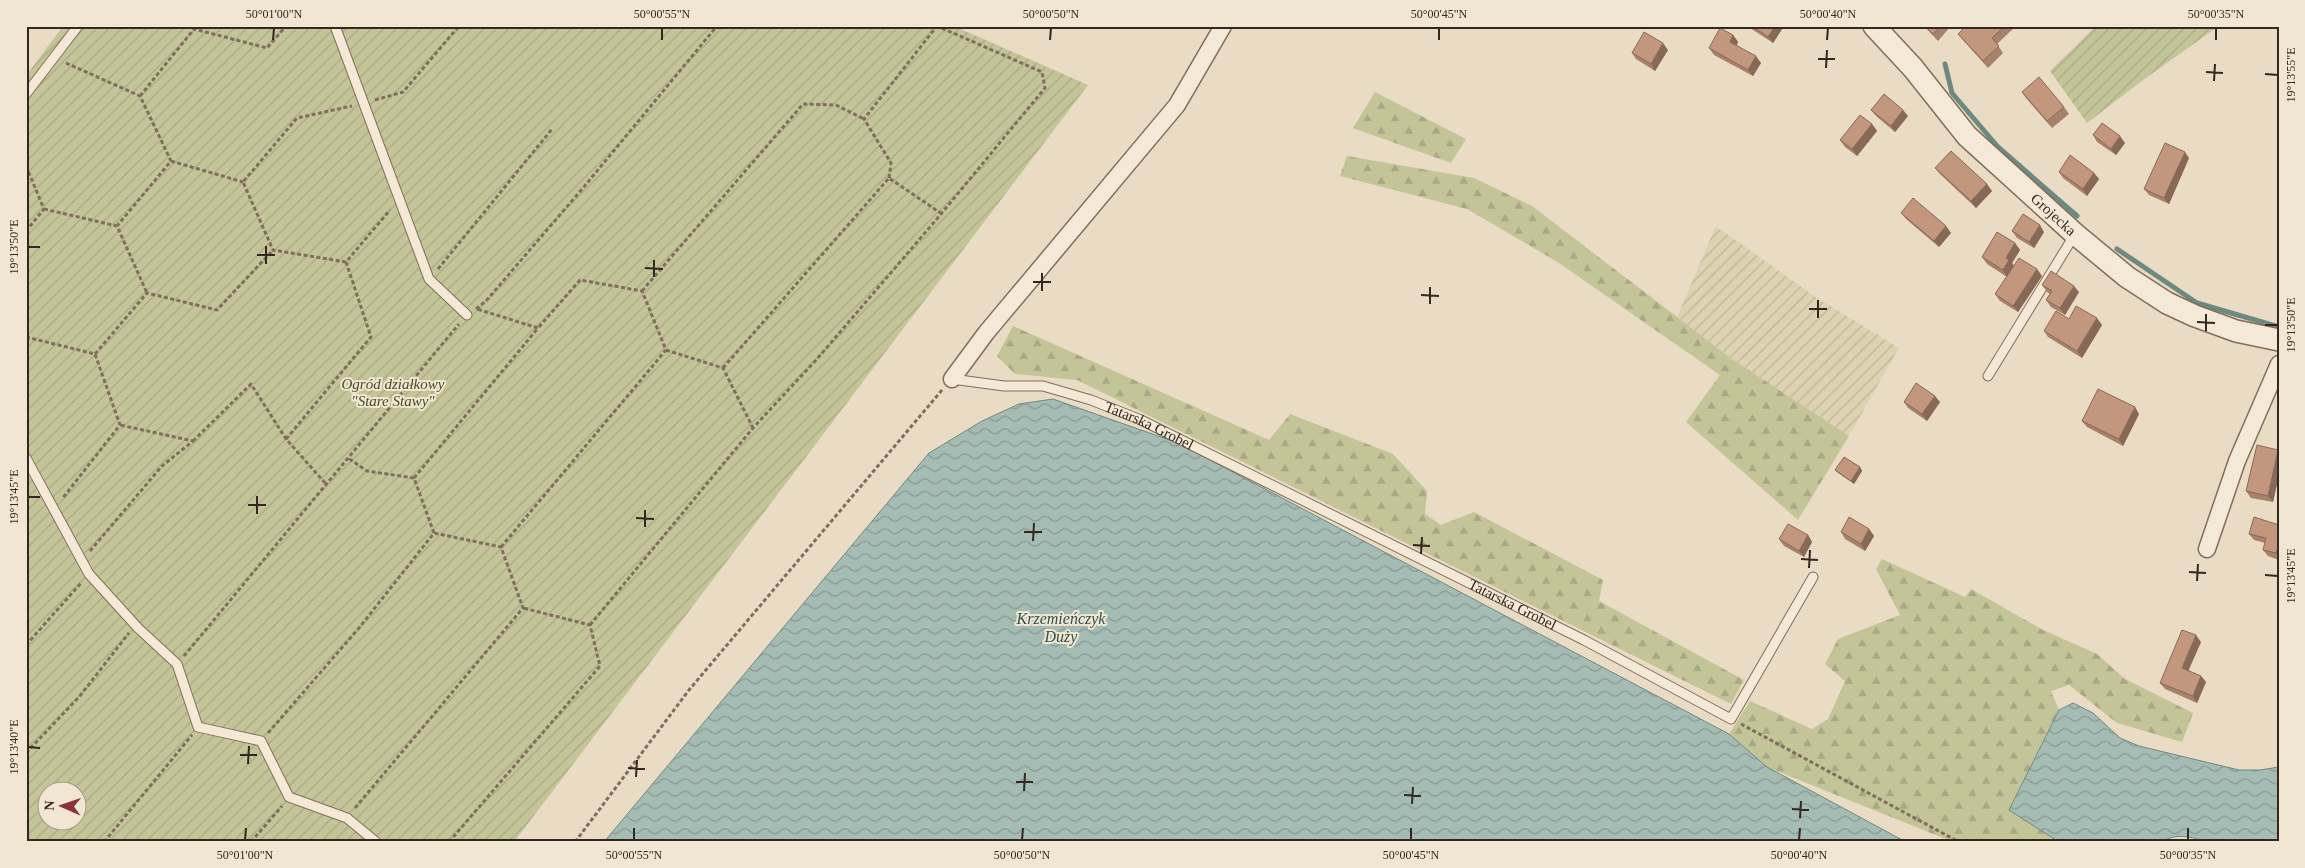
<svg xmlns="http://www.w3.org/2000/svg" width="2305" height="868" font-family="'Times New Roman',serif">
  <style>
    .farmland { fill: url(#farmland-furrows) }
    .forest { fill: url(#forest-firs) }
    .garden { fill: url(#garden-furrows); fill-rule: evenodd }
    .water { fill: url(#water-waves); stroke: #6d8980 }
    .lines { fill: none; stroke-linecap: round; stroke-linejoin: round }
    .stream { stroke: #6d8980; stroke-width: 5 }
    .service-casing { stroke: #816d5c; stroke-width: 11 }
    .minor-casing { stroke: #816d5c; stroke-width: 19 }
    .tertiary-casing { stroke: #816d5c; stroke-width: 24 }
    .path { stroke: #816d5c; stroke-width: 3; stroke-dasharray: 4 2.5; stroke-linecap: butt }
    .service { stroke: #f4e9d6; stroke-width: 9 }
    .minor { stroke: #f4e9d6; stroke-width: 16 }
    .tertiary { stroke: #f4e9d6; stroke-width: 21 }
    .wall { fill: #a8816c }
    .shaded-wall { fill: #886958 }
    .building { fill: #c3967e; stroke: #886958 }
    .ticks { fill: none; stroke: #33271f; stroke-width: 2 }
    .labels { text-anchor: middle; dominant-baseline: central; stroke-width: 4; stroke-linejoin: round; paint-order: stroke }
    .street-label { font-size: 15px; fill: #33271f; stroke: #f1e6d2 }
    .park-label { font-size: 15px; font-style: italic; fill: #464d28; stroke: #f1e6d2 }
    .water-label { font-size: 16px; font-style: italic; fill: #30514c; stroke: #f1e6d2 }
    .neatline { fill: none; stroke: #33271f; stroke-width: 2 }
    .ticks-label { font-size: 12px; text-anchor: middle; fill: #33271f }
  </style>
  <defs>
    <pattern id="farmland-furrows" width="10" height="10" patternUnits="userSpaceOnUse" patternTransform="scale(1.25)"><rect width="10" height="10" fill="#ddd3b2"/><path d="M-1 1l2-2M0 10L10 0M9 11l2-2" fill="none" stroke="#beb599"/></pattern>
    <pattern id="forest-firs" width="22" height="20" patternUnits="userSpaceOnUse" patternTransform="scale(1.25)"><rect width="22" height="20" fill="#c3c599"/><path d="M5 1l3.5 6h-7zM16 11l3.5 6h-7z" fill="#a8a983"/></pattern>
    <pattern id="garden-furrows" width="10" height="10" patternUnits="userSpaceOnUse" patternTransform="scale(1.25)"><rect width="10" height="10" fill="#c3c599"/><path d="M-1 1l2-2M0 10L10 0M9 11l2-2" fill="none" stroke="#a8a983"/></pattern>
    <pattern id="water-waves" width="16" height="10" patternUnits="userSpaceOnUse" patternTransform="scale(1.25)"><rect width="16" height="10" fill="#a5bcb4"/><path d="M0 5q4-4 8 0t8 0" fill="none" stroke="#879992"/></pattern>
  </defs>
  <rect width="100%" height="100%" fill="#e9dbc4"/>
  <!-- farmland -->
  <path class="farmland" d="M1716,226L1814,296L1899,348L1849,436L1732,359L1677,317Z"/>
  <!-- forest -->
  <path class="forest" d="M1375,92L1466,139L1451,163L1353,128Z
    M1347,156L1474,178L1532,206L1732,359L1849,436L1798,520L1686,422L1720,375L1556,261L1467,209L1340,176Z
    M1013,326L1269,440L1290,414L1393,454L1427,491L1425,514L1441,525L1474,512L1603,580L1599,601L1744,680L1731,704L1077,380L1015,374L997,356Z
    M1882,559L1965,597L1971,589L2041,629L2097,654L2125,679L2193,713L2182,742L2117,723L2069,685L2051,691L2059,710L2009,810L2059,842H1953L1767,767L1729,734L1750,701L1812,729L1828,719L1845,681L1825,664L1838,639L1900,615L1876,569Z"/>
  <!-- garden -->
  <path class="garden" d="M63,26H954L1088,85L514,842H26V76ZM48,790H78V820H48Z
    M2096,26H2219L2147,77L2087,123L2050,71Z"/>
  <!-- water -->
  <path class="water" d="M1053,399L1178,443L1729,734L1767,767L1906,842H604L929,453L982,421L1019,404Z
    M2073,703L2093,713L2120,738L2139,746L2239,770H2260L2279,767V842C2257,842 2232,845 2211,842C2194,839 2178,831 2162,842H2059L2009,810L2059,710Z"/>
  <g class="lines">
    <!-- stream -->
    <path class="stream" d="M1945,64L1952,93L1998,147L2077,216
      M2117,249L2197,303L2279,327"/>
    <defs>
      <g id="service">
        <path d="M335,26L429,279L467,315"/>
        <path d="M26,94L78,26"/>
        <path d="M1988,376L2075,234"/>
        <path id="s1" d="M952,379L1004,386H1043L1091,400L1141,420L1584,640L1731,719L1813,577"/>
        <path d="M26,458L89,574L138,628L177,664L198,727L261,741L289,797L347,818L376,842"/>
      </g>
      <path id="minor" d="M952,379L986,333L1177,105L1223,26
        M2207,549L2237,461L2279,364"/>
      <g id="tertiary">
        <path id="s2" d="M1874,26L1913,68L1967,136L2075,234L2127,277L2167,303L2195,316L2236,331L2279,340"/>
      </g>
    </defs>
    <!-- service casing -->
    <use href="#service" class="service-casing"/>
    <!-- minor casing -->
    <use href="#minor" class="minor-casing"/>
    <!-- tertiary casing -->
    <use href="#tertiary" class="tertiary-casing"/>
    <!-- path -->
    <path class="path" d="M533,26L535,28L542,26
      M66,63L140,96L171,161L117,226
      M140,96L194,29L267,48L286,26
      M375,100L403,92L459,26
      M171,161L243,182
      M26,166L44,209L26,231
      M889,178L891,163L864,119L937,26
      M44,209L117,226L147,293
      M346,262L273,250L243,182L297,118L352,106
      M438,269L552,129
      M642,291L803,104L836,105L864,119
      M476,309L486,301L583,188L717,26
      M26,337L95,354L120,425L62,499
      M666,350L723,368L753,428
      M95,354L147,293L217,310L273,250
      M723,368L889,178L942,214
      M286,439L371,337L346,262L390,210
      M193,441L251,384L286,439L326,484
      M414,478L538,328L477,309
      M501,547L666,350L642,291L580,280L538,328
      M90,551L162,466L193,441L120,425
      M590,625L753,428L817,359L936,220L1045,88L1042,72L937,26
      M26,645L82,582
      M184,656L459,324
      M1741,724L1959,842
      M268,733L359,628L434,533L414,478L367,471L348,458
      M26,753L79,697L129,633
      M355,808L523,608L501,547L434,533
      M104,842L192,735
      M251,842L282,806
      M449,842L600,666L590,625L523,608
      M575,842L689,690L942,390"/>
    <!-- service -->
    <use href="#service" class="service"/>
    <!-- minor -->
    <use href="#minor" class="minor"/>
    <!-- tertiary -->
    <use href="#tertiary" class="tertiary"/>
  </g>
  <!-- wall -->
  <path class="wall" d="M1747,26H1784L1773,43Z
    M1924,26H1951L1938,41Z
    M1984,26H2016L1997,44L2003,53L1988,68L1963,40L1958,34L1982,28Z
    M1733,35L1738,42L1736,45L1761,63L1753,76L1714,55L1709,48Z
    M1668,50L1655,71L1636,59L1632,53Z
    M2022,92L2064,107L2069,114L2052,128L2026,98Z
    M1871,110L1908,116L1895,132L1876,116Z
    M1872,124L1877,131L1857,156L1845,147L1840,140Z
    M2093,135L2125,143L2116,155L2097,142Z
    M2189,158L2169,204L2149,195L2144,189Z
    M1935,168L1992,191L1976,208L1940,174Z
    M2059,172L2094,173L2099,179L2087,196L2063,178Z
    M1901,213L1946,226L1951,233L1939,247L1906,219Z
    M2012,231L2044,232L2034,248L2017,238Z
    M2015,243L2020,250L2012,263L2014,266L2042,276L2018,312L2000,301L1995,294L2007,277L1987,264L1982,257Z
    M2042,285L2079,292L2065,315L2051,307L2046,300L2050,294L2047,292Z
    M2069,319L2102,325L2082,358L2048,337L2044,331Z
    M1904,402H1940L1927,421L1908,408Z
    M2139,414L2123,446L2087,427L2082,421Z
    M2278,450L2279,475L2273,502L2251,498L2246,491Z
    M1860,467L1862,471L1854,484L1838,473L1835,470Z
    M2279,525V560L2268,556L2263,550L2265,543L2254,540L2249,534Z
    M1869,529L1874,536L1865,551L1845,539L1841,532Z
    M1808,535L1812,542L1804,557L1784,546L1779,539Z
    M2201,642L2188,670L2201,676L2206,682L2197,703L2165,689L2160,683Z"/>
  <!-- shaded-wall -->
  <path class="shaded-wall" d="M1775,26H1784L1773,43L1768,37Z
    M1733,35L1738,42L1735,49L1730,42Z
    M1663,43L1668,50L1655,71L1651,64Z
    M1756,56L1761,63L1753,76L1748,70Z
    M1903,110L1908,116L1895,132L1891,126Z
    M1872,124L1877,131L1857,156L1852,149Z
    M2120,136L2125,143L2116,155L2111,149Z
    M2185,152L2189,158L2169,204L2164,198Z
    M2094,173L2099,179L2087,196L2083,189Z
    M1987,184L1992,191L1976,208L1971,201Z
    M2040,225L2044,232L2034,248L2029,242Z
    M1946,226L1951,233L1939,247L1934,241Z
    M2015,243L2020,250L2012,263L2014,266L2007,277L2003,270L2006,258Z
    M2037,269L2042,276L2018,312L2013,306Z
    M2074,286L2079,292L2065,315L2060,308Z
    M2097,318L2102,325L2082,358L2077,351Z
    M1935,396L1940,402L1927,421L1922,414Z
    M2135,407L2139,414L2123,446L2119,439Z
    M2278,450L2279,475L2273,502L2268,496Z
    M1860,467L1862,471L1854,484L1851,481Z
    M1869,529L1874,536L1865,551L1861,544Z
    M1808,535L1812,542L1804,557L1799,551Z
    M2279,544V557L2276,553Z
    M2196,635L2201,642L2187,674L2182,668Z
    M2201,676L2206,682L2197,703L2193,696Z"/>
  <!-- building -->
  <path class="building" d="M1752,26H1775L1768,37Z
    M1925,26H1940L1933,34Z
    M1966,26H1981L1982,28L1984,26H2005L1992,38L1999,46L1983,61L1958,34Z
    M1720,28L1733,35L1730,42L1756,56L1748,70L1709,48Z
    M1644,32L1663,43L1651,64L1632,53Z
    M2039,77L2064,107L2047,121L2022,92Z
    M1884,94L1903,110L1891,126L1871,110Z
    M1860,115L1872,124L1852,149L1840,140Z
    M2102,123L2120,136L2111,149L2093,135Z
    M2165,143L2185,152L2164,198L2144,189Z
    M1951,151L1987,184L1971,201L1935,168Z
    M2070,155L2094,173L2083,189L2059,172Z
    M1913,198L1946,226L1934,241L1901,213Z
    M2023,214L2040,225L2029,242L2012,231Z
    M1997,232L2015,243L2006,258L2009,260L2003,270L1982,257Z
    M2019,258L2037,269L2013,306L1995,294Z
    M2051,271L2074,286L2060,308L2046,300L2052,291L2042,285Z
    M2076,306L2097,318L2077,351L2044,331L2056,311L2069,319Z
    M1916,383L1935,396L1922,414L1904,402Z
    M2098,389L2135,407L2119,439L2082,421Z
    M2257,445L2278,450L2268,496L2246,491Z
    M1844,457L1860,467L1851,481L1835,470Z
    M1849,517L1869,529L1861,544L1841,532Z
    M2254,517L2279,525V544L2276,553L2263,550L2266,538L2249,534Z
    M1788,524L1808,535L1799,551L1779,539Z
    M2182,630L2196,635L2182,668L2201,676L2193,696L2160,683Z"/>
  <!-- ticks -->
  <path class="ticks" d="M273,40L274,28M662,40V28M1050,40L1051,28M1439,40V28M1827,40L1828,28M2216,40V28M1818,59H1835M1826,68L1827,50M2206,72L2223,73M2265,74L2278,75M2214,81L2215,64M28,247H40M257,255H275M266,264V246M645,268L663,269M654,277V260M1033,282H1051M1042,291V273M1421,295L1439,296M1430,304V287M1809,309H1827M1818,318V300M2197,322L2215,323M2265,325H2278M2206,331V314M28,497H40M248,505H266M257,514V496M636,518L654,519M645,527V510M1024,532H1042M1033,541L1034,523M1413,545L1430,546M1421,554L1422,537M1801,559L1818,560M1809,568L1810,550M2189,572L2206,573M2265,575L2278,576M2197,581L2198,564M28,747L40,748M240,755H257M248,764L249,746M628,768L645,769M636,777L637,760M1016,782H1033M1024,791L1025,773M1404,795L1421,796M1412,804L1413,787M1792,809L1809,810M1800,818L1801,801M245,840L246,828M634,840V828M1022,840L1023,828M1411,840V828M1799,840L1800,828M2188,840V828"/>
  <g class="labels">
    <!-- street labels -->
    <g class="street-label">
      <text stroke="none"><textPath href="#s2" startOffset="261">Grojecka</textPath></text>
      <text stroke="none"><textPath href="#s1" startOffset="205">Tatarska Grobel</textPath></text>
      <text stroke="none"><textPath href="#s1" startOffset="610">Tatarska Grobel</textPath></text>
    </g>
    <!-- park labels -->
    <g class="park-label">
      <text x="393" y="384">Ogród działkowy<tspan x="393" dy="17">"Stare Stawy"</tspan></text>
    </g>
    <!-- water labels -->
    <g class="water-label">
      <text x="1061" y="618">Krzemieńczyk<tspan x="1061" dy="18">Duży</tspan></text>
    </g>
  </g>
  <!-- border -->
  <rect width="2305" height="868" fill="none" stroke="#f1e6d2" stroke-width="55"/>
  <!-- north arrow -->
  <g transform="translate(62 806) rotate(272)"><circle r="24" fill="#f1e6d2" stroke="#a59a8a"/>
  <path d="M0-4L9 19L0 12L-9 19Z" fill="#89333a"/>
  <text y="-8" font-size="14" font-weight="bold" text-anchor="middle" fill="#33271f">N</text>
  </g>
  <rect x="28" y="28" width="2250" height="812" class="neatline"/>
  <g class="ticks-label">
    <text x="274" y="18">50°01'00"N</text>
    <text x="662" y="18">50°00'55"N</text>
    <text x="1051" y="18">50°00'50"N</text>
    <text x="1439" y="18">50°00'45"N</text>
    <text x="1828" y="18">50°00'40"N</text>
    <text x="2216" y="18">50°00'35"N</text>
    <text transform="translate(2291 75) rotate(-90)" y="4">19°13'55"E</text>
    <text transform="translate(14 247) rotate(-90)" y="4">19°13'50"E</text>
    <text transform="translate(2291 325) rotate(-90)" y="4">19°13'50"E</text>
    <text transform="translate(14 497) rotate(-90)" y="4">19°13'45"E</text>
    <text transform="translate(2291 576) rotate(-90)" y="4">19°13'45"E</text>
    <text transform="translate(14 747) rotate(-90)" y="4">19°13'40"E</text>
    <text x="245" y="859">50°01'00"N</text>
    <text x="634" y="859">50°00'55"N</text>
    <text x="1022" y="859">50°00'50"N</text>
    <text x="1411" y="859">50°00'45"N</text>
    <text x="1799" y="859">50°00'40"N</text>
    <text x="2188" y="859">50°00'35"N</text>
  </g>
</svg>
